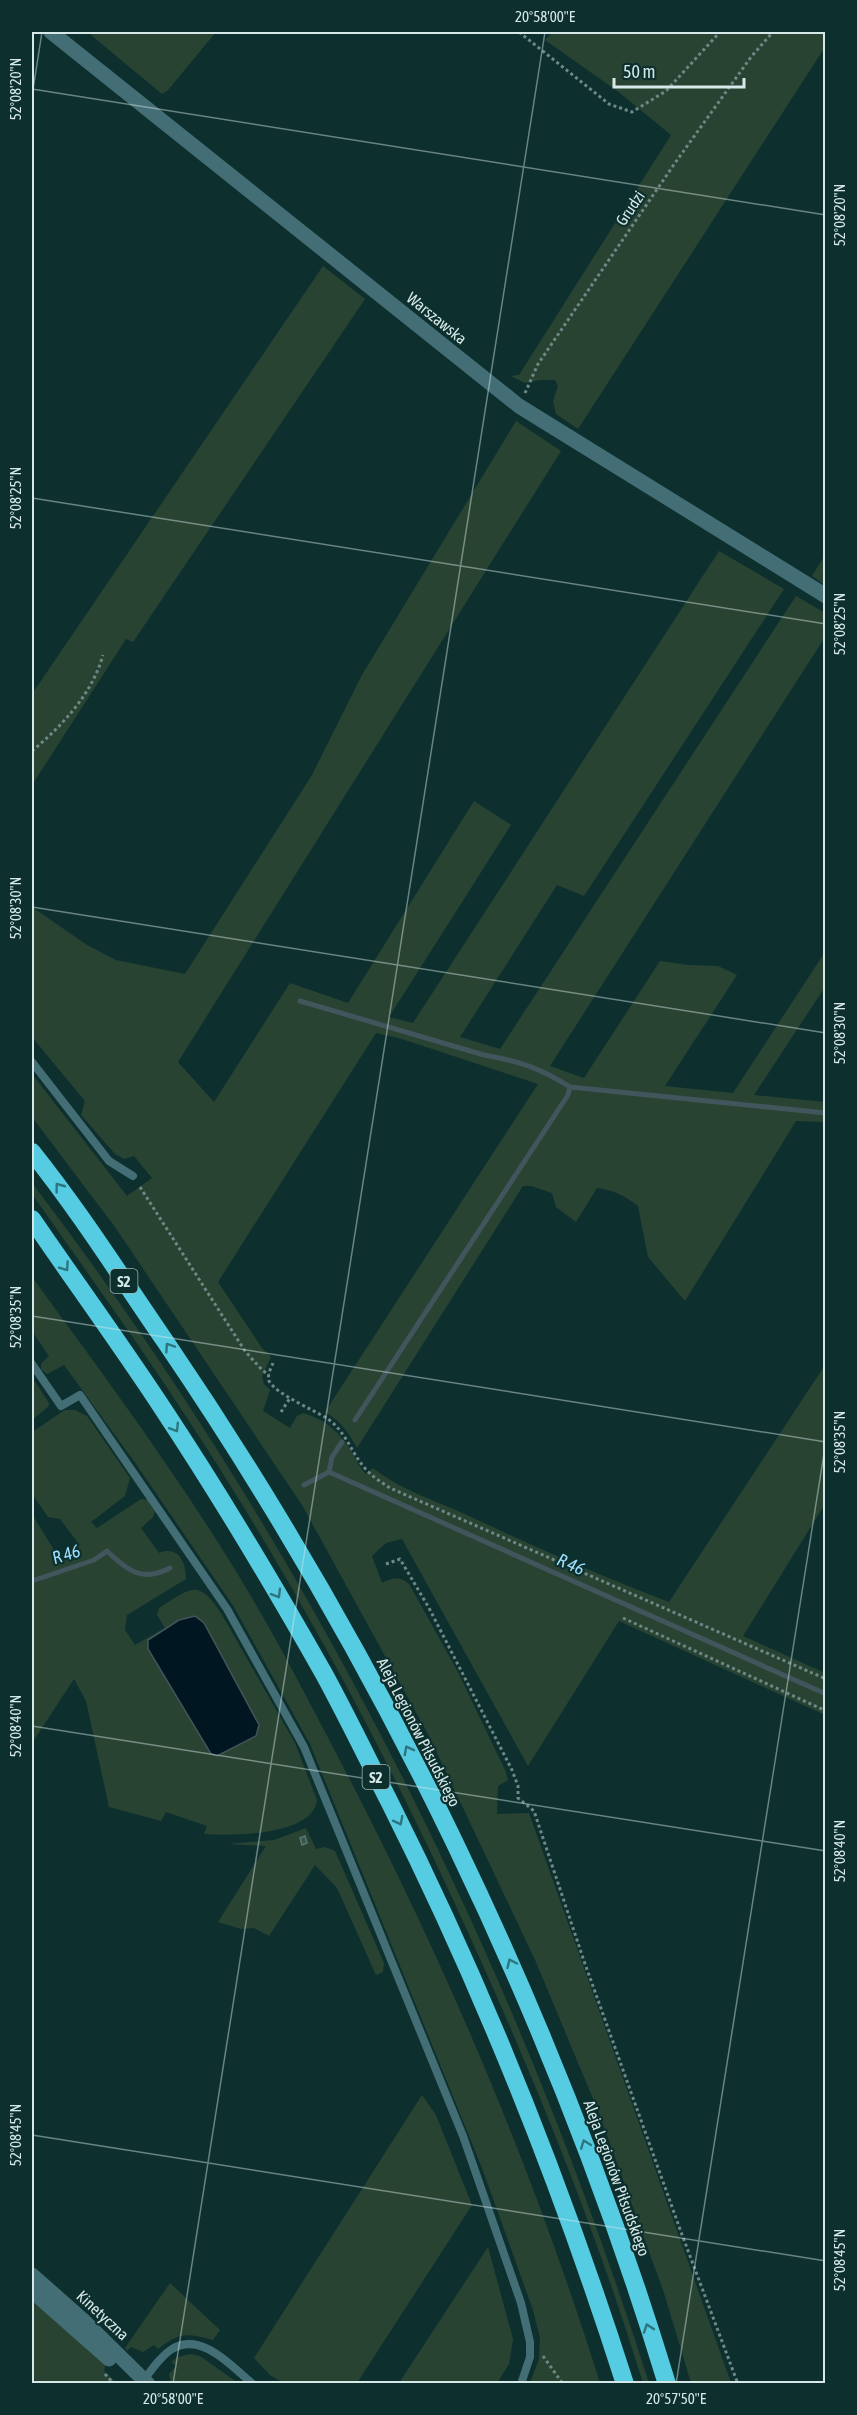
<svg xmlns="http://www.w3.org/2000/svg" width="857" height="2415" font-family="'Asap Condensed',sans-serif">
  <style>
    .green { fill: #294333 }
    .water { fill: #001620; stroke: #40555c; stroke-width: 1.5 }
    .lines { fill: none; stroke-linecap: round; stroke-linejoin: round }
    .stream { stroke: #40555c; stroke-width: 5 }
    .building { fill: #36554c; stroke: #58796f; stroke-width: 1.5 }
    .path { stroke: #6d8887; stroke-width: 3; stroke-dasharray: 3 3; stroke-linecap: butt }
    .service { stroke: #436e76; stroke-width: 8 }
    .minor { stroke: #436e76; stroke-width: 15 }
    .tertiary { stroke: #436e76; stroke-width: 15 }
    .motorway { stroke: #55cce1; stroke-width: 18 }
    .oneway { stroke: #2d767f }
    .ticks { fill: none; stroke: #d6e9e8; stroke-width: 1.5; stroke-opacity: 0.45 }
    .labels { text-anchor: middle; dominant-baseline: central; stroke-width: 4.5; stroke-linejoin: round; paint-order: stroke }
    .shield { fill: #0d302f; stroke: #9ab2b0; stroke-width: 1.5 }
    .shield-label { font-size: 15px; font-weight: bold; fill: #d6e9e8 }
    .street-label { font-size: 16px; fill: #d6e9e8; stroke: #0d302f }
    .water-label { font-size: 18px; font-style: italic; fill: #9ddfff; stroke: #0d302f }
    .neatline { fill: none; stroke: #d6e9e8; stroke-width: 2 }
    .ticks-label { font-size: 15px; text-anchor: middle; fill: #d6e9e8 }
  </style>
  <rect width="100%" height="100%" fill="#0d302f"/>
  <!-- green -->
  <path class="green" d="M94,32H216L168,90L162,94L91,35Z
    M553,32H825V47L578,429L556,414L553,401L558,386L555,380H540L525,383L511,376L519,375L671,135L620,93L545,40Z
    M323,266L365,299L133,642L126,639L32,785V694Z
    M516,421L561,451L178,1062L214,1102L290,983L348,1003L474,801L511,825L389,1017L413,1023L719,551L784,589L584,896L557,885L460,1037L500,1049L796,596L825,613V637L550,1066L584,1078L660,961L688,965L718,966L737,975L665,1086L733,1093L825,952V987L754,1095L825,1102V1122L796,1121L685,1301L648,1257L638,1206C625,1196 614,1190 597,1188L576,1222L556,1207L552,1193L531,1186H523L357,1448C349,1433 340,1420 325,1412L538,1084L402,1039L376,1033L218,1282L262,1348L271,1357L262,1376L264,1384L270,1390L263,1411L290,1428L297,1416L303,1413C325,1419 342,1434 353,1454C357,1461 360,1468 366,1474L373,1468C401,1490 434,1500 467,1515C533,1546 600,1576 669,1602L825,1365V1504L743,1636L825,1673V1715L619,1621L528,1766L402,1539L386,1543L372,1556L382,1583C392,1578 400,1576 409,1584L457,1670L505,1770L508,1780L498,1786L497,1814L529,1813L731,2383H691L664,2293L599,2113L536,1962L429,1736L302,1505L115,1227L32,1117V1074L127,1196L152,1178L134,1156L124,1159L115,1154L81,1115L85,1101L32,1037V907L87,945L116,960L185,974L312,775L362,675Z
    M825,555V585L812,576Z
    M32,1183C306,1543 512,1952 649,2383H643C599,2240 543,2099 481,1961C399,1777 304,1597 193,1427C142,1348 86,1271 32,1194Z
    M32,1277C108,1381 186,1486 252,1598C282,1649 309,1701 336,1753C442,1955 532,2165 600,2383H530L539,2359L540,2338L533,2310L482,2168L310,1744L234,1607L136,1464L64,1365L47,1374L41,1369V1364L49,1356L32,1331Z
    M32,1377L49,1403L48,1407L32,1420Z
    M65,1410H75L87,1416L130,1478L125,1496L91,1522L97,1528L141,1499L148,1500L155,1512L153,1517L141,1528L159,1553C179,1545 186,1563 186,1579L127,1615L125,1630L135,1645L165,1628L157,1615L159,1608C191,1589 197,1577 221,1613L295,1743L317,1800C313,1836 231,1836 204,1834L207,1826L166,1812L161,1821L109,1807L86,1701L74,1679L32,1743V1514L59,1558L78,1543L60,1519L48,1517L32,1494V1432Z
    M306,1828L316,1849L325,1847L335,1851L384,1963L383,1972L376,1975L337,1888L315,1865L269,1936L254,1928L241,1929L218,1922L266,1846L228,1844L274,1840Z
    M422,2095L436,2115L472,2205L357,2383H284L270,2375L254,2358Z
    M488,2247L513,2339L509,2364L497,2383H399Z
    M170,2283L220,2330L213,2340C186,2333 180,2332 158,2349L154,2345L143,2352L131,2347L127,2351L125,2348Z
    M32,2284L109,2354L104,2371L117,2383H32Z
    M190,2354L200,2356L238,2383H171L169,2374L176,2366L171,2362L178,2357Z"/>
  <!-- water -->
  <path class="water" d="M195,1616L204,1623L259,1725L256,1736L217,1756L211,1754L148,1649V1640L179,1620Z"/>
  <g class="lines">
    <!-- stream -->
    <path class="stream" d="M300,1001L484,1055C519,1061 540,1068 570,1087
      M355,1420L568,1095L570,1087L826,1113
      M329,1472L826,1694
      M329,1472L332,1457L342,1442
      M304,1485L329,1472
      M32,1581L94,1560L107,1551C127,1570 142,1583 170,1568"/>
  </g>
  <!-- building -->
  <path class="building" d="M305,1836L307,1843L302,1845L300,1838Z"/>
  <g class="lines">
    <!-- path -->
    <path class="path" d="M519,32L609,104L632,112L666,91L720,32
      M525,393L538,364L675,163L751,57L773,32
      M32,751C63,725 92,694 103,655
      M140,1187L245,1351L262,1370L269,1375
      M273,1363C271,1368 267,1375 269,1381C276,1394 314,1410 328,1419C346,1432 351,1452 364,1467C371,1476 381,1482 390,1488L826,1679
      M281,1412L290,1398
      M386,1564L400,1559L429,1608L512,1770L518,1786V1798L534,1811L584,1961L681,2232L738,2384
      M623,1618L826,1711
      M543,2356L563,2384
      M105,2374L114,2384"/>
    <!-- service -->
    <path class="service" d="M32,1062L109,1161L133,1176
      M32,1364L61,1406L80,1395L227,1609L304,1747L463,2136L521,2303L530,2342V2357L521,2384
      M144,2380C152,2369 161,2356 172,2349C202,2331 232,2367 253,2384"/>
    <!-- minor -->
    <path class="minor" d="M32,2275L84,2321L148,2384
      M32,2291L109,2359"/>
    <!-- tertiary -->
    <path class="tertiary" d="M51,32L519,406L826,596"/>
    <!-- motorway -->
    <path class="motorway" d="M32,1152C80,1212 121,1277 165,1341C382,1660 554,2014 667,2384
      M32,1219C75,1282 121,1345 163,1409C220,1495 273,1584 324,1674C347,1716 368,1760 390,1803C484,1990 561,2184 625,2384"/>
  </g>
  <!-- one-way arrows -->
  <defs><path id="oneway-chevron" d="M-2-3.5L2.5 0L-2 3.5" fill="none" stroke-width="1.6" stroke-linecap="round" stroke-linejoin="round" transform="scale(1.5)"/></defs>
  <g class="oneway">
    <use href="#oneway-chevron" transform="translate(59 1187) rotate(-127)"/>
    <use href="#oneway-chevron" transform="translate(65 1267) rotate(55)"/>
    <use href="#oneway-chevron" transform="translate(169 1347) rotate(-124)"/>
    <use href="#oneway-chevron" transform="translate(175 1428) rotate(58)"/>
    <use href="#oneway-chevron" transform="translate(277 1594) rotate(59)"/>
    <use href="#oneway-chevron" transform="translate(408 1750) rotate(-118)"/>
    <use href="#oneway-chevron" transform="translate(399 1821) rotate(63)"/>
    <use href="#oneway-chevron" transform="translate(511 1963) rotate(-115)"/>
    <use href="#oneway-chevron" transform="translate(585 2144) rotate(-111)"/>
    <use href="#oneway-chevron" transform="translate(648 2328) rotate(-109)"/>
  </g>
  <!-- ticks -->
  <path class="ticks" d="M32,89L826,215M32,96L42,32M32,498L826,624M32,907L826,1033M32,1316L826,1442M32,1726L826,1851M32,2135L826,2261M173,2384L545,32M676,2384L826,1441"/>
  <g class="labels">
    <!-- shield labels -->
    <g class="shield">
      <rect x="110.5" y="1269" width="27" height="24" rx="4.5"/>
      <rect x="362.5" y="1765" width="27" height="24" rx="4.5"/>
    </g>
    <g class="shield-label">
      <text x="124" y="1281">S2</text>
      <text x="376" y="1777">S2</text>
    </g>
    <!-- street labels -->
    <g class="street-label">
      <text transform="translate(630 208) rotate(-56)">Grudzi</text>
      <text transform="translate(437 318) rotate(39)">Warszawska</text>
      <text transform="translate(419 1732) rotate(63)">Aleja Legionów Piłsudskiego</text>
      <text transform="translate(617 2178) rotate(70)">Aleja Legionów Piłsudskiego</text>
      <text transform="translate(103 2315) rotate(43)">Kinetyczna</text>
    </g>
    <!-- water labels -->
    <g class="water-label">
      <text transform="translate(66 1554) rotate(-18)">R 46</text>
      <text transform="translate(571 1564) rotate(24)">R 46</text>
    </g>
  </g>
  <!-- border -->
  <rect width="857" height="2415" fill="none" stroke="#0d302f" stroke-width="66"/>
  <!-- scale -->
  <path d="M614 78v9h130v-9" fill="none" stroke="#d6e9e8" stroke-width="3"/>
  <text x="623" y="78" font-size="18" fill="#d6e9e8" stroke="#0d302f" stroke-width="4.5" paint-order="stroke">50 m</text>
  <rect x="33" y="33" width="791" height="2349" class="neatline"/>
  <g class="ticks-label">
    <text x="545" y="22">20°58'00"E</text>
    <text transform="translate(16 89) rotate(-90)" y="5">52°08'20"N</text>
    <text transform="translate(840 215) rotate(-90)" y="5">52°08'20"N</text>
    <text transform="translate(16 498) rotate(-90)" y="5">52°08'25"N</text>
    <text transform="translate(840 624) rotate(-90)" y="5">52°08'25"N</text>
    <text transform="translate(16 908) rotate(-90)" y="5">52°08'30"N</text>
    <text transform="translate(840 1033) rotate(-90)" y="5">52°08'30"N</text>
    <text transform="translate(16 1317) rotate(-90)" y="5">52°08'35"N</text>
    <text transform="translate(840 1442) rotate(-90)" y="5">52°08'35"N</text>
    <text transform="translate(16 1726) rotate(-90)" y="5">52°08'40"N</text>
    <text transform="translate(840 1851) rotate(-90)" y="5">52°08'40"N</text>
    <text transform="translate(16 2135) rotate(-90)" y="5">52°08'45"N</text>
    <text transform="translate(840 2260) rotate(-90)" y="5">52°08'45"N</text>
    <text x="173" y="2404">20°58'00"E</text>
    <text x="676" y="2404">20°57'50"E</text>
  </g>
</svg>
